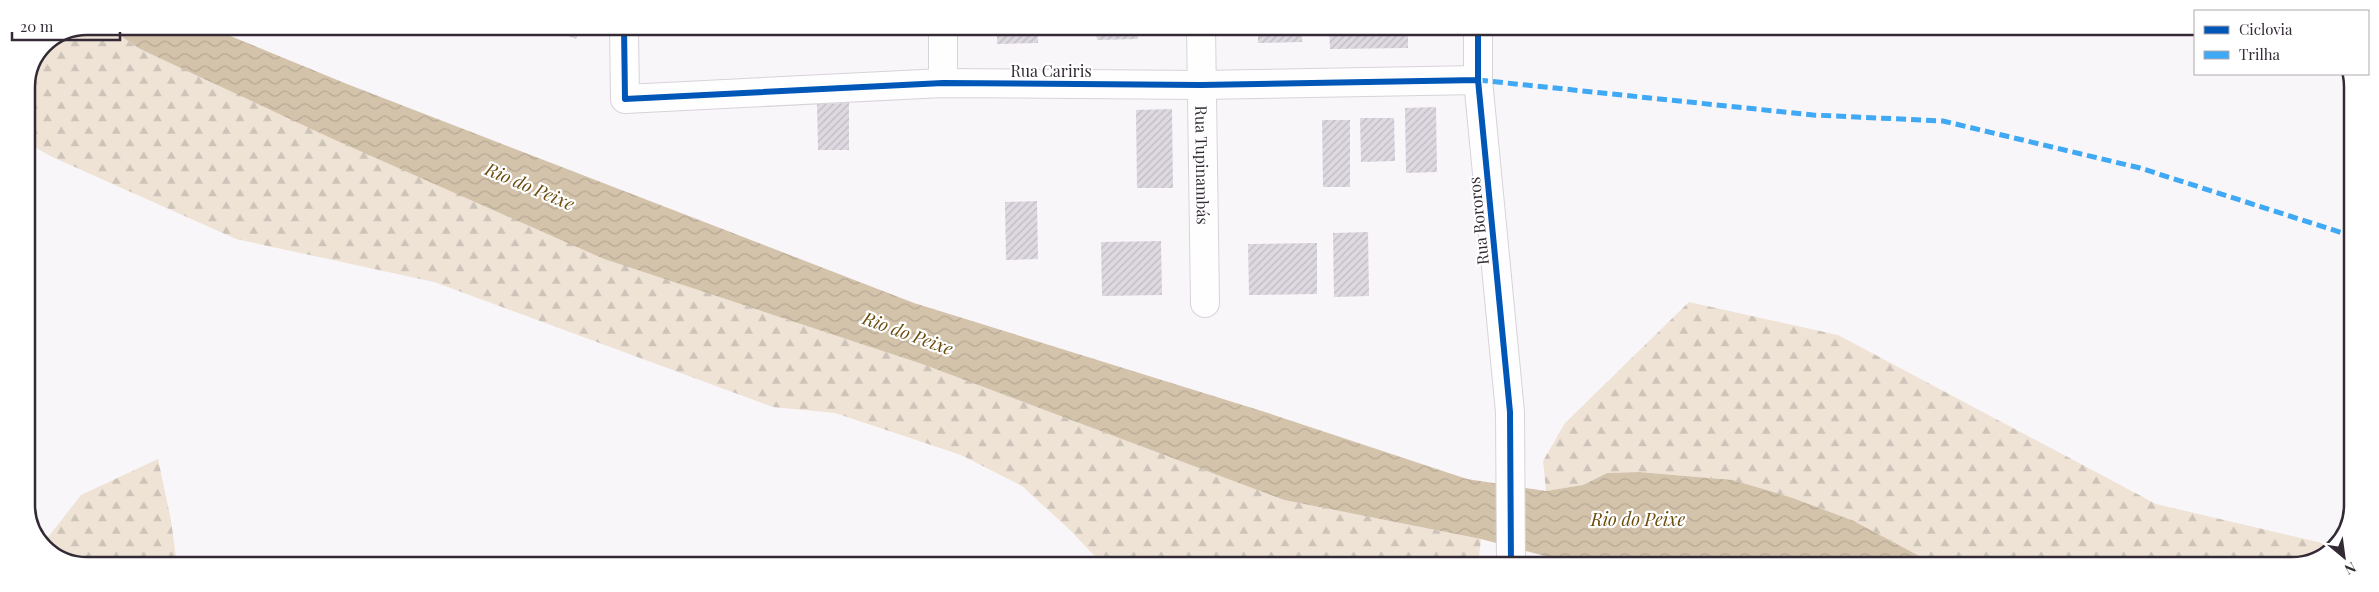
<svg xmlns="http://www.w3.org/2000/svg" width="2379" height="592" font-family="'Playfair Display',serif">
  <style>
    .forest { fill: url(#forest-firs) }
    .water { fill: url(#water-waves) }
    .building { fill: url(#building-hatch) }
    .lines { fill: none; stroke-linecap: round; stroke-linejoin: round }
    .minor-casing { stroke: #d8d2da; stroke-width: 30 }
    .minor { stroke: #fefefe; stroke-width: 28 }
    .quiet { stroke: #3fa9f5; stroke-width: 5; stroke-dasharray: 10 5; stroke-linecap: butt }
    .cycleway-casing { stroke: #fff; stroke-width: 9 }
    .cycleway { stroke: #0057b8; stroke-width: 6 }
    .labels { text-anchor: middle; dominant-baseline: central; stroke-width: 4.5; stroke-linejoin: round; paint-order: stroke }
    .street-label { font-size: 16px; fill: #332a35; stroke: #fff }
    .water-label { font-size: 18px; font-style: italic; fill: #6a4b0c; stroke: #fff }
    .rim { fill: none; stroke: #332a35; stroke-width: 2.5 }
  </style>
  <defs>
    <pattern id="forest-firs" width="22" height="20" patternUnits="userSpaceOnUse" patternTransform="scale(1.25)"><rect width="22" height="20" fill="#efe3d6"/><path d="M5 1l3.5 6h-7zM16 11l3.5 6h-7z" fill="#cdc3b8"/></pattern>
    <pattern id="water-waves" width="16" height="10" patternUnits="userSpaceOnUse" patternTransform="scale(1.25)"><rect width="16" height="10" fill="#d4c3ab"/><path d="M0 5q4-4 8 0t8 0" fill="none" stroke="#b6a894"/></pattern>
    <pattern id="building-hatch" width="6" height="6" patternUnits="userSpaceOnUse" patternTransform="scale(1.25)"><rect width="6" height="6" fill="#ded8e0"/><path d="M-1 1l2-2M0 6l6-6M5 7l2-2" fill="none" stroke="#bfbac1"/></pattern>
  </defs>
  <rect width="100%" height="100%" fill="#f9f6fa"/>
  <!-- forest -->
  <path class="forest" d="M87,26H106L140,49L604,259L922,364L1284,500L1481,539L1478,565H1103L1070,530L1022,486L961,455L835,413L773,407L434,282L236,239L50,156L26,142V87L44,44Z
    M1689,302L1838,335L2156,504L2335,546L2332,551L2292,566H1938L1854,521L1793,498L1733,480L1639,472L1607,473L1583,485L1546,491L1543,461L1565,423Z
    M158,459L171,520L177,565H75L42,545L81,495Z"/>
  <!-- water -->
  <path class="water" d="M106,26H206L347,84L914,303L1265,412L1467,479L1546,491L1583,485L1607,473L1639,472L1733,480L1793,498L1854,521L1938,566L1579,565L1481,539L1284,500L922,364L604,259L333,139L140,49Z"/>
  <!-- building -->
  <path class="building" d="M545,27H581L576,39Z
    M728,27H768V34L728,35Z
    M997,27H1038V43L997,44Z
    M1096,27H1138V39L1097,40Z
    M1258,27H1302V42L1258,43Z
    M1329,27H1408V48L1330,49Z
    M849,103V150H818L817,104Z
    M1436,107L1437,172L1406,173L1405,108Z
    M1172,109L1173,188H1137L1136,110Z
    M1360,118H1394L1395,161L1361,162Z
    M1322,120H1350V187H1323Z
    M1037,201L1038,259L1006,260L1005,202Z
    M1368,232L1369,296L1334,297L1333,233Z
    M1161,241L1162,295L1102,296L1101,242Z
    M1317,243V294L1249,295L1248,244Z"/>
  <g class="lines">
    <defs>
      <g id="minor">
        <path d="M624,27L625,99L943,83L1201,85L1478,80"/>
        <path d="M943,27V83"/>
        <path id="s1" d="M1201,27L1205,303"/>
        <path d="M1478,27V80L1510,412L1511,565"/>
      </g>
    </defs>
    <!-- minor casing -->
    <use href="#minor" class="minor-casing"/>
    <!-- minor -->
    <use href="#minor" class="minor"/>
    <!-- quiet -->
    <path class="quiet" d="M1478,80L1813,115L1943,121L2140,168L2352,236"/>
    <defs>
      <path id="cycleway" d="M624,27L625,99L943,83L1201,85L1478,80
        M1478,27V80L1510,412L1511,565"/>
    </defs>
    <!-- cycleway casing -->
    <use href="#cycleway" class="cycleway-casing"/>
    <!-- cycleway -->
    <use href="#cycleway" class="cycleway"/>
  </g>
  <g class="labels">
    <!-- street labels -->
    <g class="street-label">
      <text x="1051" y="70">Rua Cariris</text>
      <text stroke="none"><textPath href="#s1" startOffset="138">Rua Tupinambás</textPath></text>
      <text transform="translate(1478 221) rotate(-96)">Rua Bororos</text>
    </g>
    <!-- water labels -->
    <g class="water-label">
      <text transform="translate(530 186) rotate(23)">Rio do Peixe</text>
      <text transform="translate(908 333) rotate(20)">Rio do Peixe</text>
      <text x="1638" y="519">Rio do Peixe</text>
    </g>
  </g>
  <!-- crop -->
  <path d="M0 0H2379V592H0ZM87 35H2292A52 52 0 0 1 2344 87V505A52 52 0 0 1 2292 557H87A52 52 0 0 1 35 505V87A52 52 0 0 1 87 35Z" fill="#fff" fill-rule="evenodd"/>
  <path class="rim" d="M87 35H2292A52 52 0 0 1 2344 87V505A52 52 0 0 1 2292 557H87A52 52 0 0 1 35 505V87A52 52 0 0 1 87 35Z"/>
  <!-- legend -->
  <rect x="2194" y="10" width="175" height="65" fill="#ffffff" stroke="#adaaae"/>
  <rect x="2204" y="26" width="25" height="8" fill="#0057b8" stroke="#adaaae"/>
  <text x="2239" y="35" font-size="15" fill="#332a35">Ciclovia</text>
  <rect x="2204" y="51" width="25" height="8" fill="#3fa9f5" stroke="#adaaae"/>
  <text x="2239" y="60" font-size="15" fill="#332a35">Trilha</text>
  <!-- north arrow -->
  <g transform="translate(2344 557) rotate(151)" stroke="#ffffff" stroke-width="4" paint-order="stroke">
  <path d="M0-4L9 19L0 12L-9 19Z" fill="#332a35"/>
  <text y="-8" font-size="14" font-weight="bold" text-anchor="middle" fill="#332a35">N</text>
  </g>
  <!-- scale -->
  <path d="M12 32v8h108v-8" fill="none" stroke="#332a35" stroke-width="2.5"/>
  <text x="20" y="32" font-size="15" fill="#332a35" stroke="#ffffff" stroke-width="4" paint-order="stroke">20 m</text>
</svg>
